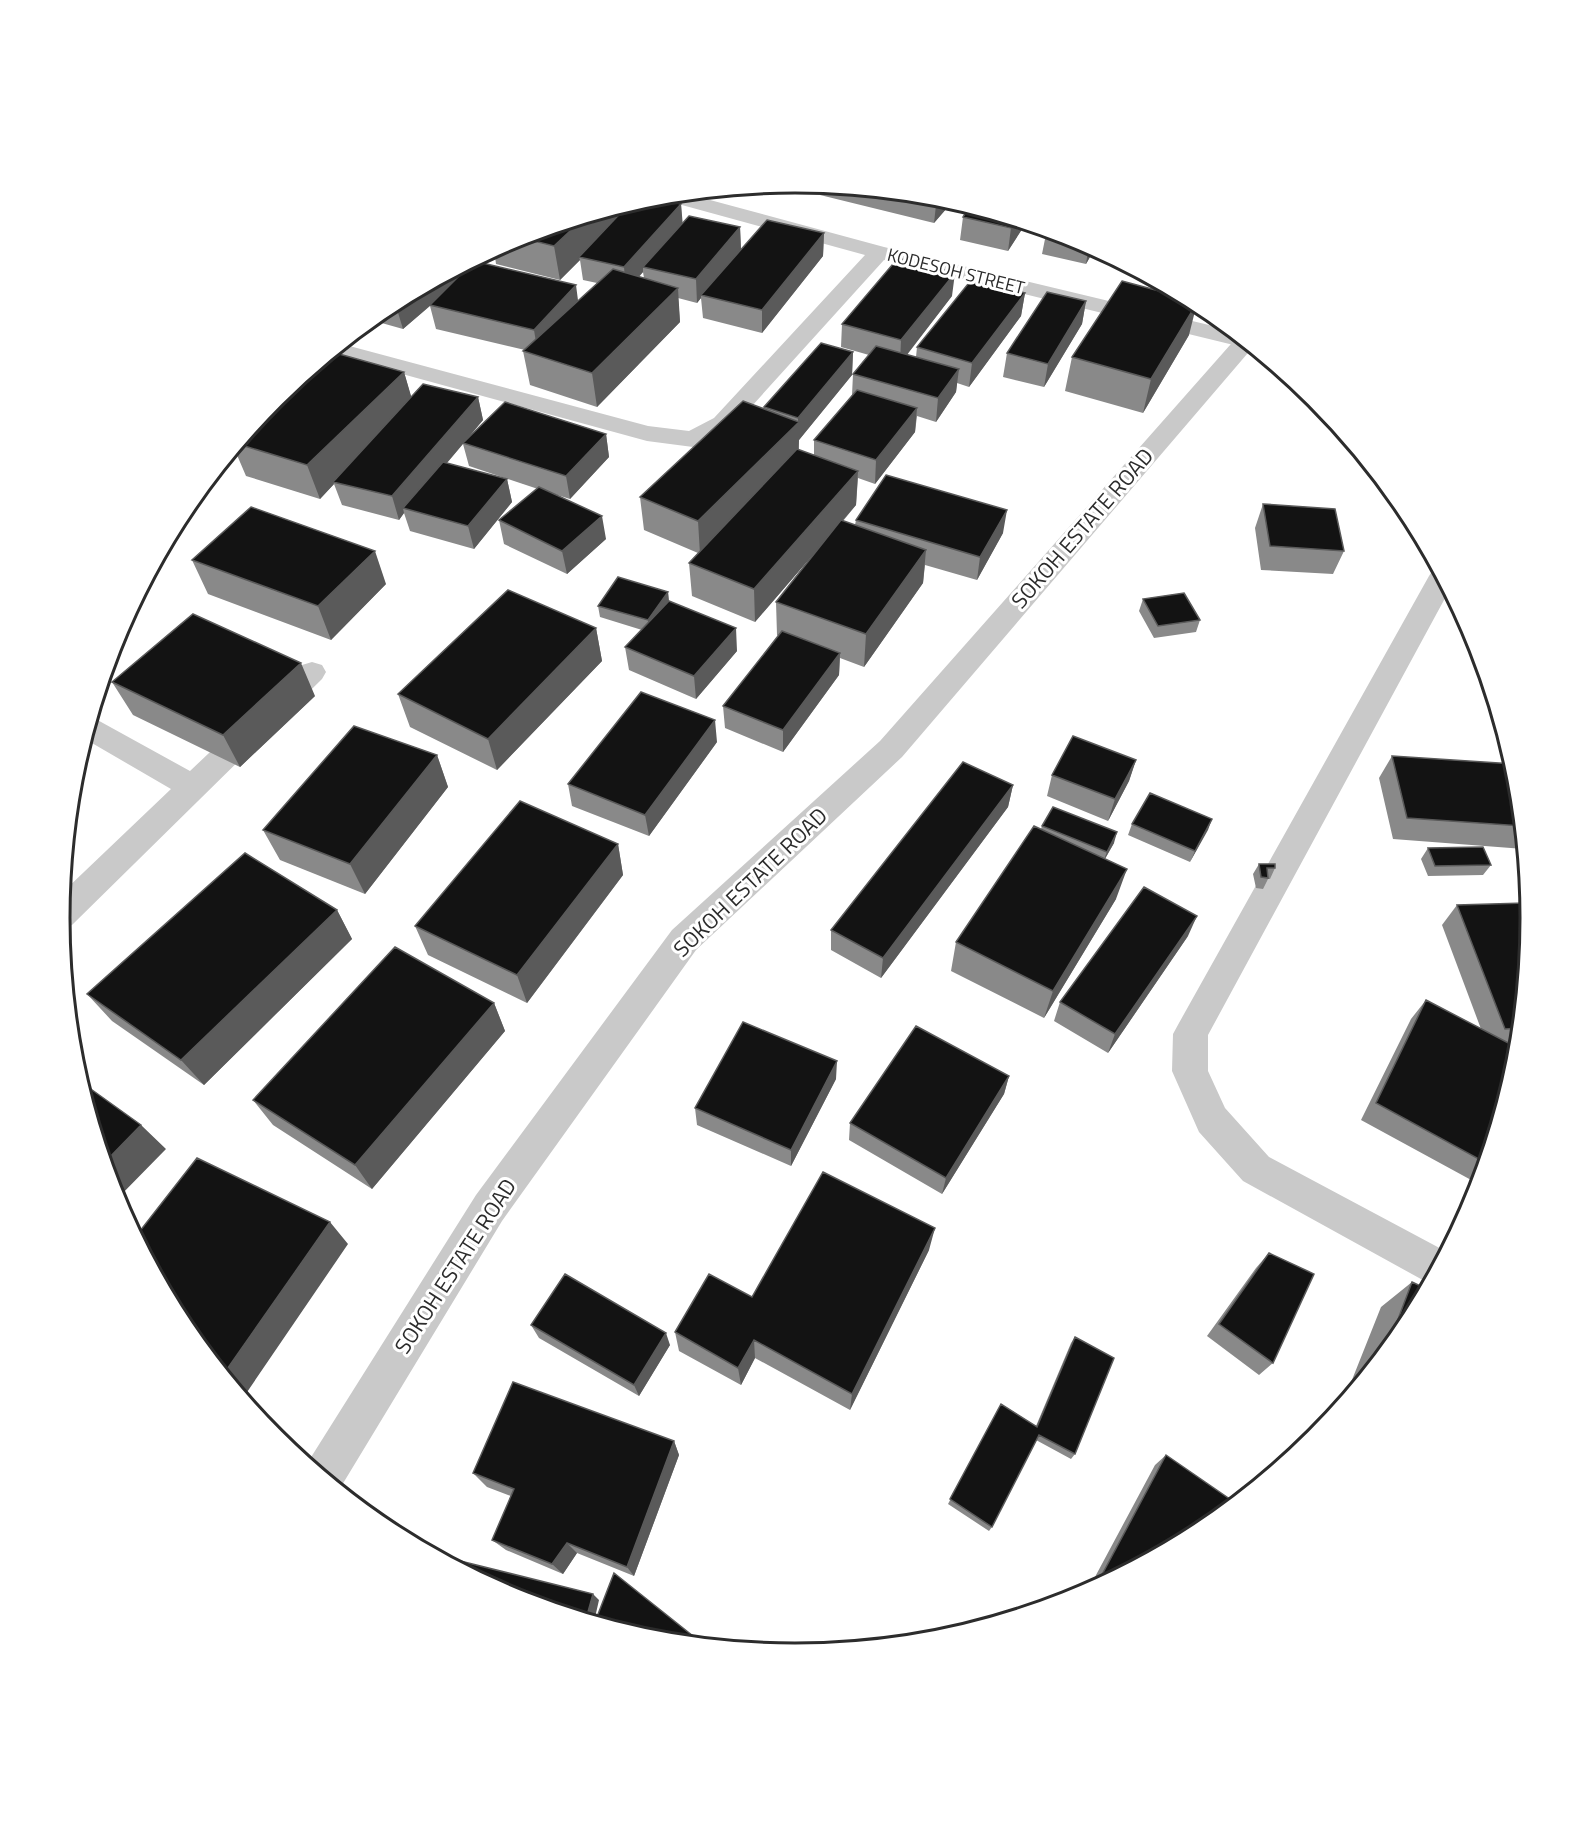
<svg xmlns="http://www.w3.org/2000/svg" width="1591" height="1836" font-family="'Titillium Web',sans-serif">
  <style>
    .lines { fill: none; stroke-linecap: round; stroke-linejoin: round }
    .minor { fill: #c9c9c9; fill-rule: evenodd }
    .tertiary { fill: #c9c9c9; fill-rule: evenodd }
    .wall { fill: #898989; fill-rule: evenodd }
    .shaded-wall { fill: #5a5a5a }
    .building { fill: #131313; stroke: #5a5a5a; stroke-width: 1.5 }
    .labels { text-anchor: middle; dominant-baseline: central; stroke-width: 6; stroke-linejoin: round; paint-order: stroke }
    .far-street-label { font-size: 18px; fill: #2c2c2c; stroke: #fff }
    .street-label { font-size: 22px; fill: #2c2c2c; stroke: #fff }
    .rim { fill: none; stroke: #2c2c2c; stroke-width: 3 }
  </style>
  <rect width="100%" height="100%" fill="#fff"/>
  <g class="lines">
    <!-- minor -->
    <path class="minor" d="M684,193L884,247L1234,331L1253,346L1246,348L884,260L732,428L693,447L647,441L329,354L342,344L648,426L689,431L714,418L865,255L660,199L658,196Z
      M1438,568L1450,589L1208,1035V1071L1225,1108L1269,1157L1447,1252L1430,1284L1243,1181L1199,1132L1172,1071L1173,1034L1179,1023L1429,576L1433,570Z
      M312,662L322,665L326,672L322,679L72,925L61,928L63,892L171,789L85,739L92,717L190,771L302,665Z"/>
    <!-- tertiary -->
    <path class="tertiary" d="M1238,336L1253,347L902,757L696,950L502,1221L339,1490L307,1464L308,1462L476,1195L672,930L880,741Z"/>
  </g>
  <!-- wall -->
  <path class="wall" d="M796,183L812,184L804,192L773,185Z
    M821,185L939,197L953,201L934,223L820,195Z
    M650,197L681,204L682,223L740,227L741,249L824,233L823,256L762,333L703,318L701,298L697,303L678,298L680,322L597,407L530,385L523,351L525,350L436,329L430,306L403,329L371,320L387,306L475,259V262L578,301L597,283L583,280L580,260L560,280L496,264L494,249L514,238ZM643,272L644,278L639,277Z
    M970,206L1026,223L1008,251L960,240L963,217Z
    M1047,229L1077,239L1095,248L1086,264L1042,254Z
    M1025,293L1021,316L969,387L957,383L956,392L936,422L917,416L915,432L875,484L858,478L856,505L843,521L855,525L856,520L1003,533L977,580L925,565L923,583L864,667L840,658L839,675L783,752L725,728L723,706L778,636L777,635L776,602L815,552L755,622L692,596L689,563L698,553L644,530L640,497L764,409V407L853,352L852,375L799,440V450L814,455V440L852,395L853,374L869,355L841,347L842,324L952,296L906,355L916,357L917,347Z
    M1086,301L1082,324L1044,387L1003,377L1007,353Z
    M1189,335L1143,413L1065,391L1072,357Z
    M322,361L404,372L411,397H478L483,420L469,437L606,434L609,457L570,499L554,494L606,539L567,574L504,544L499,520L538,489L469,466L463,444L447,463L507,479L512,502L474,549L410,531L404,513L399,520L342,505L334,484L320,499L246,476L234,448L276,398Z
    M1263,504L1344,551L1333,574L1261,570L1255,528Z
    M192,560L386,584L331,640L208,594Z
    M668,592L669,601L737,651L696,699L629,670L625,647L642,630L600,617L598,606Z
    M1143,599L1200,620L1196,632L1154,638L1139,611Z
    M596,628L602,661L497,770L410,727L398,694Z
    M112,682L315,696L240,767L133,715Z
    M717,742L649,836L572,806L568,784Z
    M437,755L448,787L365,894L280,860L263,830Z
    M1392,756L1517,775L1524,849L1393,839L1379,778Z
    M1136,760L1129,781L1108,821L1047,796L1052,775Z
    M1013,785L1008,807L881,978L831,950V930Z
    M1212,819L1190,862L1128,835L1132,824Z
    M1042,826L1114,843L1105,859L1116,899L1044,1018L951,971L956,942L1041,829Z
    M618,844L623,875L527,1003L428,955L415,926Z
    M1428,848L1491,865L1483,875L1428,876L1421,859Z
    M1259,864L1275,868L1270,879H1268L1263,889L1256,888L1253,874Z
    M1457,905L1531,918L1518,1046H1515L1517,1062L1483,1171L1473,1181L1361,1120L1411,1019L1426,1000L1481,1029L1442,925Z
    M337,910L352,939L204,1085L112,1021L87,994Z
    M1188,936L1108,1053L1054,1021L1060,1002Z
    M494,1003L505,1031L372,1189L273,1125L253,1100Z
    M1009,1076L1004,1094L942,1194L849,1140L850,1123Z
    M836,1079L791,1166L697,1125L695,1108Z
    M929,1250L850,1410L755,1358L741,1385L679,1351L675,1332L752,1297Z
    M1269,1253L1273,1363L1259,1375L1207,1336L1256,1268Z
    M1412,1282L1407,1327L1342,1405L1381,1307Z
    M531,1325L670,1345L639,1396L539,1338Z
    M1075,1337V1454L1071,1459L1036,1440L992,1527L989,1531L948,1504L1001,1404L1036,1426L1071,1343Z
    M674,1441L679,1455L634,1576L577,1553L563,1574L506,1550L492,1540L511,1496L487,1487L473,1473Z
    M1166,1455L1204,1530L1089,1591L1088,1590L1155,1465Z"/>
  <!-- shaded-wall -->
  <path class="shaded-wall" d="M804,183L812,184L804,192Z
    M937,196L953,201L934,223Z
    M631,203L579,257L580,260L560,280L554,246L585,217Z
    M681,204L683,227L643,267V272L626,290L624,267Z
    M1016,220L1026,223L1008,251L1011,228Z
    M740,227L741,250L701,295V298L697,303L696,279Z
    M824,233L823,256L762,333V310Z
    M1089,245L1095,248L1086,264Z
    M491,251L483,258V255Z
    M475,259L476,266L403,329L396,306L411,293Z
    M955,273L952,296L900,364L901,340Z
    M576,285L579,308L538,354L534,330Z
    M678,288L680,322L597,407L592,373Z
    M1025,293L1021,316L969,387L972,363Z
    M1086,301L1082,324L1044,387L1048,364Z
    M1197,303L1189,335L1143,413L1151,379Z
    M853,352L852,375L799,440L798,456L700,554L698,521L798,422V418Z
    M322,360L328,378L256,427L300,378Z
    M959,369L956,392L936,422L938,398Z
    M404,372L414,406L333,482L334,484L320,499L307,465Z
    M478,397L483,420L408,509L403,508L404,513L399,520L392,496Z
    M917,408L915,432L875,484L876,460Z
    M606,434L609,457L570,499L566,476Z
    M858,471L856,505L755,622L754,589Z
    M507,479L512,502L474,549L468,526Z
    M1007,510L1003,533L977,580L980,557Z
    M602,516L606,539L567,574L562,551Z
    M926,550L923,583L864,667L866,634Z
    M375,551L386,584L331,640L318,606Z
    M668,592L669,603L650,632L648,620Z
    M596,628L602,661L497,770L488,739Z
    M736,628L737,651L696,699L694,676Z
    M840,653L839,675L783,752V730Z
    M301,663L315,696L240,767L223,735Z
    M715,720L717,742L649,836L645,815Z
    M437,755L448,787L365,894L350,864Z
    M1136,760L1129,781L1108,821L1115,799Z
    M1013,785L1008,807L881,978L883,958Z
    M1212,819L1208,830L1190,862L1195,851Z
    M1117,832L1114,843L1103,862L1107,852Z
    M618,844L623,875L527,1003L517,975Z
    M1127,869L1116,899L1044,1018L1053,991Z
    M337,910L352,939L204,1085L181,1060Z
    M1197,916L1188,936L1108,1053L1115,1034Z
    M494,1003L505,1031L372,1189L355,1165Z
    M837,1061L836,1079L791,1166V1150Z
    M1009,1076L1004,1094L942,1194L946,1178Z
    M141,1125L166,1149L116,1200L105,1162Z
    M330,1222L348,1244L243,1398L223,1375Z
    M935,1228L929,1250L850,1410L852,1394Z
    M666,1333L670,1345L639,1396L634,1385Z
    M754,1340L755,1358L741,1385L738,1368Z
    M674,1441L679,1455L634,1576L627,1567Z
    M567,1543L577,1553L563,1574L552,1564Z
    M593,1594L599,1600L594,1622L586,1619Z"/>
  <!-- building -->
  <path class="building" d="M650,197L681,204L624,267L579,257L630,203Z
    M970,206L1016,220L1011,228L963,217Z
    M689,216L740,227L696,279L643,267Z
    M585,217L554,246L518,237Z
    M767,220L824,233L762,310L701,295Z
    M1047,229L1064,235L1046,230Z
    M898,258L955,273L901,340L842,324Z
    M474,261L576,285L534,330L430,305Z
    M613,269L678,288L592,373L523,351Z
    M972,279L1025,293L972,363L917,347Z
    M1122,281L1189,299L1197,303L1151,379L1072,357Z
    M1047,292L1086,301L1048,364L1007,353Z
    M411,293L396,306L391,304Z
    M821,343L853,352L798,418L764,407Z
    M876,346L959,369L938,398L853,374Z
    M332,352L404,372L307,465L238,444L260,417Z
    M300,378L286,394L260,417L276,398Z
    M423,384L478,397L392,496L333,482Z
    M857,390L917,408L876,460L814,440Z
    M743,401L799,422L698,521L640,497Z
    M505,402L606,434L566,476L463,443Z
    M797,449L858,471L754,589L689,563Z
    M443,462L507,479L468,526L403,508Z
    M886,475L1007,510L980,557L856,520Z
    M539,487L602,516L562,551L499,520Z
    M1263,504L1335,509L1344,551L1270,546Z
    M251,507L375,551L318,606L192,560Z
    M841,520L926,550L866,634L776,602Z
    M618,577L668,592L648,620L598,606Z
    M508,590L596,628L488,739L398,694Z
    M1184,593L1200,620L1158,626L1143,599Z
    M669,601L736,628L694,676L625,647Z
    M193,614L301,663L223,735L112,682Z
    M782,631L840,653L783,730L723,706Z
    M641,692L715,720L645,815L568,784Z
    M354,726L437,755L350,864L263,830Z
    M1073,736L1136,760L1115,799L1052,775Z
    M1392,756L1514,764L1517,775L1522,826L1407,818Z
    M963,762L1013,785L883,958L831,930Z
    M1150,793L1212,819L1195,851L1132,824Z
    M520,801L618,844L517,975L415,926Z
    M1053,807L1117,832L1107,852L1042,826Z
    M1034,826L1127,869L1053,991L956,942Z
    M1483,847L1491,865L1435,866L1428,848Z
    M245,853L337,910L181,1060L87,994Z
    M1259,864H1275V868H1267L1268,878L1261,877Z
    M1144,887L1197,916L1115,1034L1060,1002Z
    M1529,903L1531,918L1520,1028L1505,1029L1457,905Z
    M395,947L494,1003L355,1165L253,1100Z
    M1426,1000L1518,1048L1517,1062L1486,1163L1376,1103Z
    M743,1022L837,1061L791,1150L695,1108Z
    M916,1026L1009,1076L946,1178L850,1123Z
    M81,1082L141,1125L105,1162Z
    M197,1158L330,1222L223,1375L184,1326L136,1236Z
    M823,1172L935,1228L852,1394L754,1340L738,1368L675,1332L709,1274L752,1297Z
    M1269,1253L1314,1274L1273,1363L1219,1324Z
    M565,1274L666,1333L634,1385L531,1325Z
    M1412,1282L1427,1289L1407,1327L1385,1354Z
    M1075,1337L1114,1358L1075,1454L1039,1435L992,1527L950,1499L1001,1404L1037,1427Z
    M513,1382L674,1441L627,1567L567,1543L552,1564L492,1540L514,1489L473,1473Z
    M1166,1455L1234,1502L1231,1508L1204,1530L1100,1585L1097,1584Z
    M432,1554L593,1594L586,1619L514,1597Z
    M614,1573L703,1644L652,1639L595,1622Z"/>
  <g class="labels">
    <!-- far-street labels -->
    <g class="far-street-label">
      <text transform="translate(956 271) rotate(14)">KODESOH STREET</text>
    </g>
    <!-- street labels -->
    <g class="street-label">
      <text transform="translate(1082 528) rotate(-49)">SOKOH ESTATE ROAD</text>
      <text transform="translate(750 882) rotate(-44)">SOKOH ESTATE ROAD</text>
      <text transform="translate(455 1266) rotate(-57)">SOKOH ESTATE ROAD</text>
    </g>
  </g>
  <!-- crop -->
  <path d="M0 0H1591V1836H0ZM70 918a725 725 0 1 1 1450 0a725 725 0 1 1-1450 0Z" fill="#fff" fill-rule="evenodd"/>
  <path class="rim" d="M70 918a725 725 0 1 1 1450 0a725 725 0 1 1-1450 0Z"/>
</svg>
